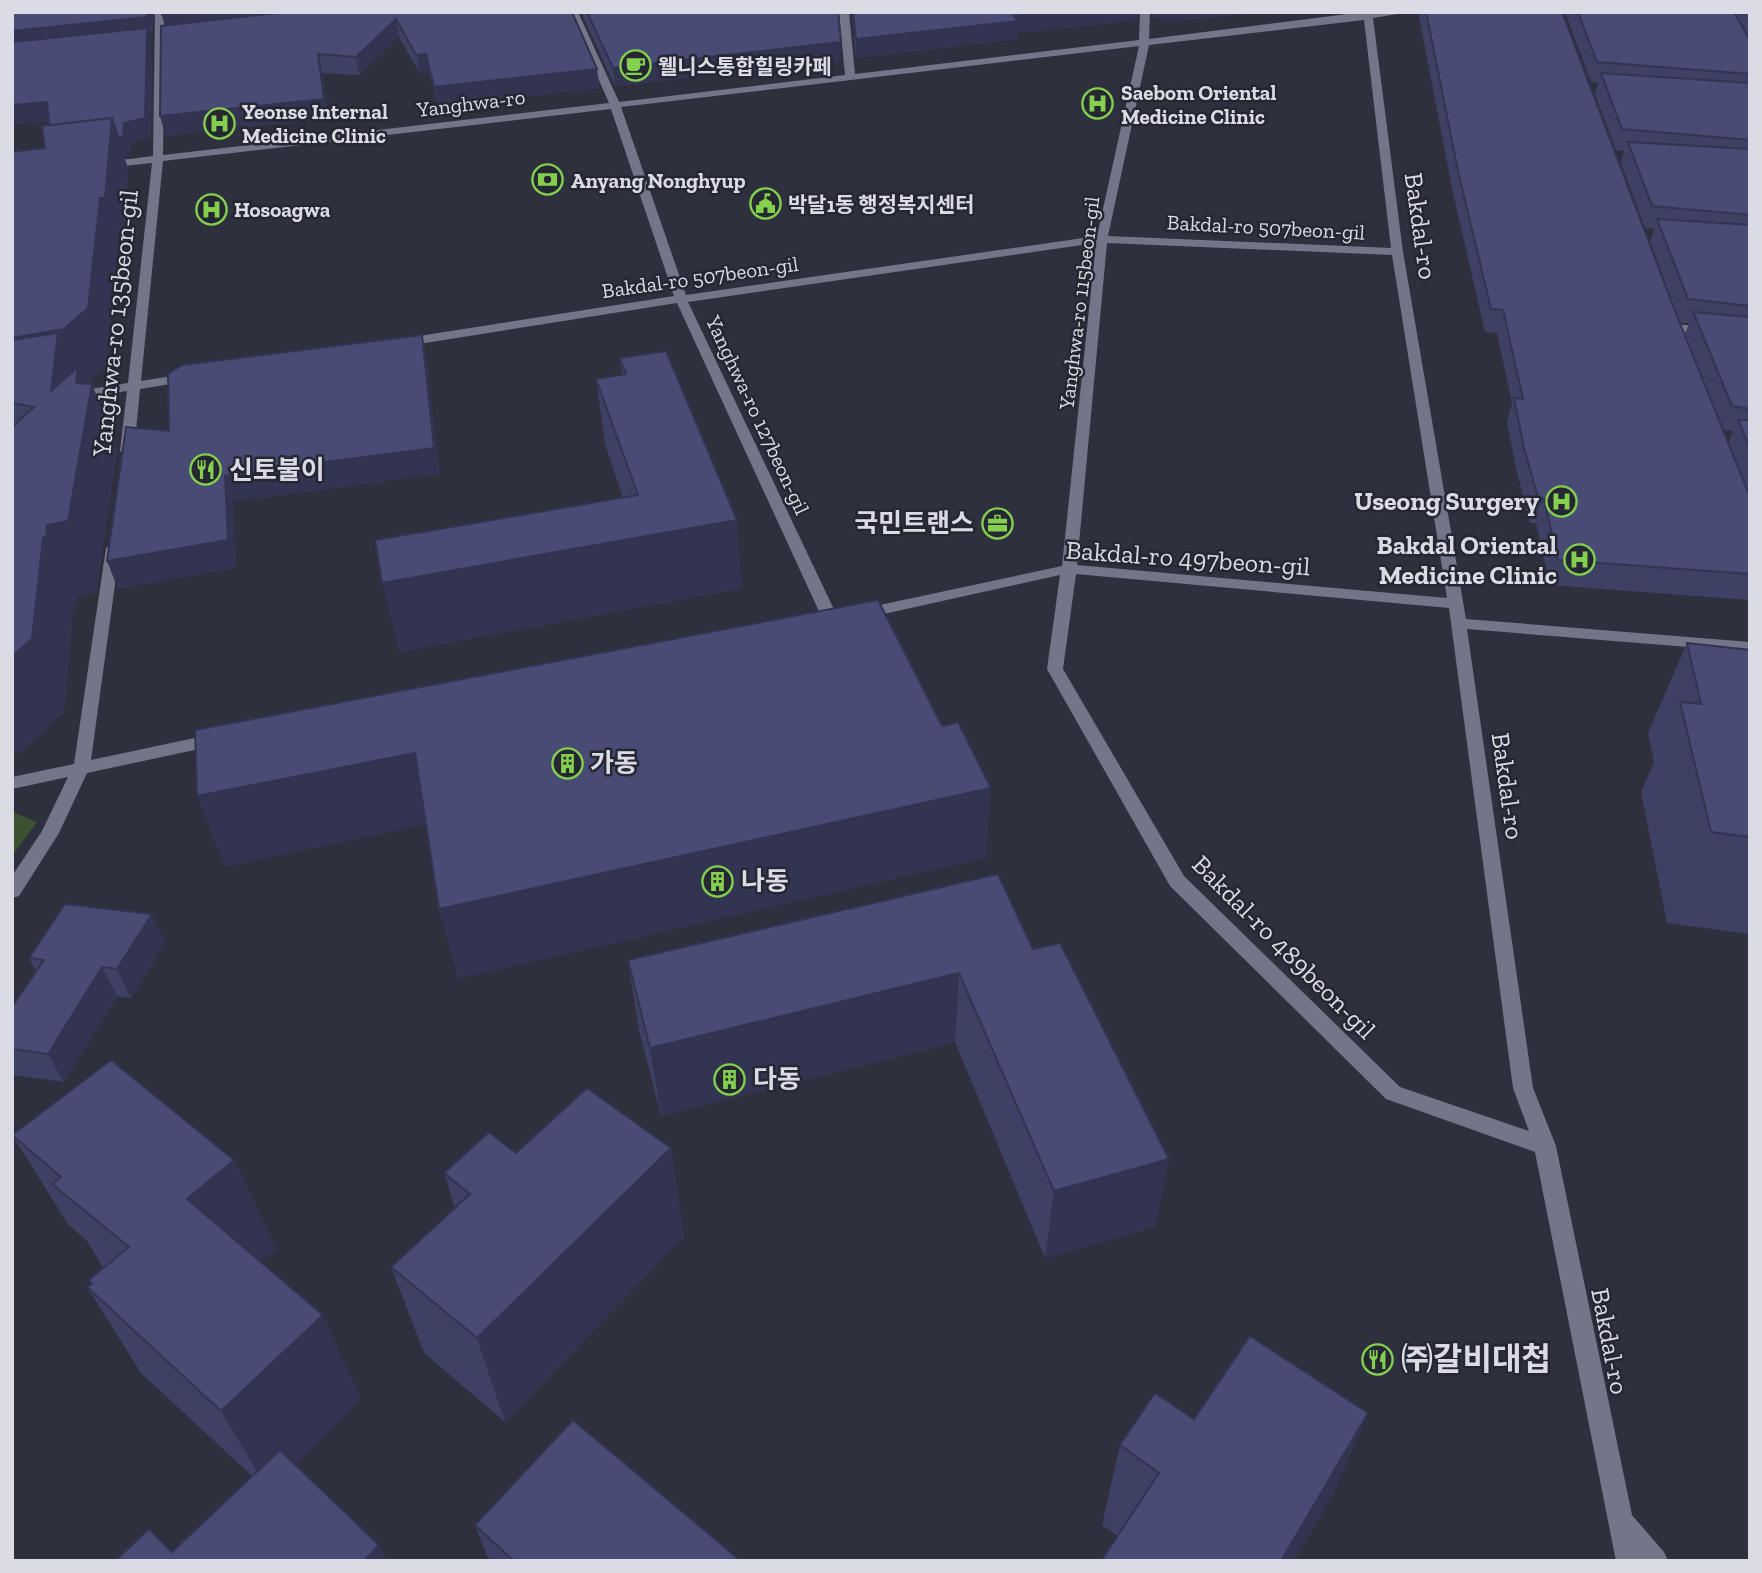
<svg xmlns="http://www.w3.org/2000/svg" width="1762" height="1573" font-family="'Zilla Slab','Noto Sans KR',serif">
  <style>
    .green { fill: #3c522e }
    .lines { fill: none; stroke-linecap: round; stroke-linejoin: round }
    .minor { fill: #737589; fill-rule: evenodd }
    .wall { fill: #3e4064 }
    .shaded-wall { fill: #323451 }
    .building { fill: #484b74; stroke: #323451; stroke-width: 2 }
    .labels { text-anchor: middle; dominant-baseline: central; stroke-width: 5; stroke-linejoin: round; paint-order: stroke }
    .far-poi-label { font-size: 21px; font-weight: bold; fill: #dadbe4; stroke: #252733; text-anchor: start }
    .far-street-label { font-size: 21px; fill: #dadbe4; stroke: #252733 }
    .street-label { font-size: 26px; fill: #dadbe4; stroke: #252733 }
    .poi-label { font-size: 26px; font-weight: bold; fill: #dadbe4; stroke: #252733; text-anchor: start }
    .near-poi-label { font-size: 32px; font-weight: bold; fill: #dadbe4; stroke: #252733; text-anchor: start }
  </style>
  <rect width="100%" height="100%" fill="#2f303e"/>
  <!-- green -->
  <path class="green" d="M12,812L37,822L12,856Z"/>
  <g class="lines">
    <!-- minor -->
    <path class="minor" d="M155,12H165L163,155L609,103L569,12H578L619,102L845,75L839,12H849L855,74L1139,40L1140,12H1150L1149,39L1363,12H1409L1373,18L1403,252L1466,619L1750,642V652L1467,629L1533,1088L1556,1146L1632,1515L1664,1552L1668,1561H1616L1535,1152L1386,1099L1170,886L1047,669L1060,575L861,619L853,614L861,609L1062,566L1096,243L688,302L839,620L831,625L823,620L677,303L400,347L394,343L400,339L674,296L611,109L163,161L141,381L190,373L197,377L190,381L140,389L134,451L127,455L120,451L127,391L72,400L65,396L72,392L128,383L152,163L105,168L100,165L105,162L153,156ZM1364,20L1391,248L1108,236L1149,45ZM1139,46L1097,236L686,295L621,107ZM1107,243L1392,255L1447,598L1077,565ZM1076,574L1449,608L1513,1088L1529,1131L1400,1087L1184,876L1063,669Z
      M1673,324L1750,330V338L1669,331L1667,328Z
      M113,544L120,548L91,760L218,733L226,739L218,745L87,773L59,833L19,896L12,898V876L42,831L68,777L12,789V777L74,764L106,548Z"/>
  </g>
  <!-- wall -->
  <path class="wall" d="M12,12H155L152,35H149L152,46L151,137L130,143L129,156L124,157L128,168L123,250L117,251L107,363L86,383L92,384L117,452L96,592L77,596L76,609H73L64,712L19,753L12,754V152L45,148L49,125Z
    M572,12L600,88L438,106L429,72L420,73L399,37L359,75L322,73L329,118L166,136L160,116L165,26L162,15Z
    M581,12H838L841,61L615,86Z
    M852,12H1139L1137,20L1018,33V39L856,58Z
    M1418,12H1562L1673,306L1728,444L1733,431L1723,430L1685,335L1689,323H1680L1650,241L1654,229L1645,228L1621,163L1624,151L1616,150L1595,94L1598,83L1591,82L1565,12H1750L1749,600L1550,585L1536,523H1530L1517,472L1507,422L1512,403L1497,333L1485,332L1453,193Z
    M620,358L742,588L399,652L623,498L605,444L596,379L622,375Z
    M1687,643L1750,650V934L1667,923L1641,792L1654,762L1648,733Z
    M152,914L165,943L131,998L117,996L64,1082L12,1075V1007L36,971L29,958Z
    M1033,949L1169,1159L1155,1227L1045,1258L955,1042L661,1116L639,1030L628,960Z
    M12,1135L234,1160L276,1249L261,1262L361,1399L172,1552L252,1476L141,1373L87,1287L92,1284L104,1269L87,1241L68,1224Z
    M671,1148L684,1237L505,1422L424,1353L391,1267L455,1208L444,1173L516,1153Z
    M1368,1413L1333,1494L1294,1561H1101L1118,1536L1102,1525L1120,1445L1194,1419Z
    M475,1525L741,1561H489Z"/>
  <!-- shaded-wall -->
  <path class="shaded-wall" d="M148,12H155L152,35H149L152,46L151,137L130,143L129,156L124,157L128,168L123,250L117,251L107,363L84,384H92L117,452L96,592L77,596L76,609H73L64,712L19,753L12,754V656L51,391L12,387V310L100,198L112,118L124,123L12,50V31Z
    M190,12H363L167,33L162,15Z
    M1049,12H1139L1137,20L1018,33V39L856,58V39L1014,16Z
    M1153,12H1161V17L1152,18Z
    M1162,12H1266L1161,23Z
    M396,19L399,37L359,75L356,57Z
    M841,42V61L615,86L613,68Z
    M318,54L322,73L329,118L166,136L160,116Z
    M426,54L429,72L420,73L416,55Z
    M597,69L600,88L438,106L434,87Z
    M47,102L53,121L12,125V105Z
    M422,335L427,361L440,474L233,502L237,568L118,589L107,561L225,475Z
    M737,520L742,588L399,652L382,583Z
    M415,753L433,823L225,867L197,796Z
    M991,788L986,858L458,979L439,909Z
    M152,914L165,943L131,998L117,969Z
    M102,967L117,996L64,1082L48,1054Z
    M959,973L955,1042L661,1116L650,1048Z
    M671,1148L684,1237L505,1422L477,1338Z
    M1169,1159L1155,1227L1045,1258L1054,1191Z
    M234,1160L276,1249L233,1287L187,1199Z
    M323,1315L361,1399L269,1492L221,1411Z
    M1368,1413L1333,1494L1294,1561H1281Z
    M379,1545L388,1561H364Z"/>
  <!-- building -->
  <path class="building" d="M12,12H148L147,17L12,31Z
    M162,12H190L162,15Z
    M286,12H572L597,69L434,87L426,54L416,55L396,19L356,57L318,54L324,99L160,116L161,26Z
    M587,12H838L841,42L613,68Z
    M853,12H1049L1014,16L1019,21L856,39Z
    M1426,12H1562L1673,306L1750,497V574L1558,560L1544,499L1538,498L1524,448L1514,398L1523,399L1503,310L1491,309L1458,171Z
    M1578,12H1734L1750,40V74L1597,62Z
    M147,28L145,118L124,123L123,137H118L112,118L49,125L47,102L12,105V42Z
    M1601,73L1750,83V140L1622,129Z
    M112,118L105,198H100L88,308L64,329L12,338V152L45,148L42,126Z
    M1628,142L1750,149V215L1652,206Z
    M1657,219L1750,225V306L1688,299Z
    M1693,312L1750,317V409L1732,406Z
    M58,333L51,391L78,367L76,383L92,384L68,521L47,525L46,537L43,538L32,639L12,656V427L34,407L12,403V340Z
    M422,335L434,448L225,475L228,540L107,561L126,427L169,431L168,374L182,365Z
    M666,351L737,520L382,583L375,540L638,495L596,379L626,374L620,358Z
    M1738,420H1750V448Z
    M878,600L942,726L958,722L991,788L439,909L415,753L197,796L195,730Z
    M1687,643L1750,650V837L1711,832L1680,702L1701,704Z
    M998,874L1033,949L1060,943L1169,1159L1054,1191L959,973L650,1048L628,960Z
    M65,904L152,914L117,969L102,967L48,1054L12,1049V1007L44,960L29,958Z
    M111,1060L234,1160L187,1199L323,1315L221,1411L87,1287L92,1284L89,1280L129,1247L52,1184L61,1177L12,1135Z
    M587,1088L671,1148L477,1338L391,1267L470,1194L444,1173L489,1132L516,1153Z
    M1250,1336L1368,1413L1281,1561H1101L1159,1473L1120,1445L1155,1393L1194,1419Z
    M573,1420L741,1561H514L475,1525Z
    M280,1450L379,1545L364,1561H115L149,1529L172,1552Z"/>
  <!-- icons -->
  <defs>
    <symbol id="cafe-ring" viewBox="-11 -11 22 22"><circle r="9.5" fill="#252733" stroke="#84d04e" stroke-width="1.5"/><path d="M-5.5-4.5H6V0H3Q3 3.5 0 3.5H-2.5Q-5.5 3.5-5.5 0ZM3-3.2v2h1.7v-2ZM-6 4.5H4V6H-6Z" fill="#84d04e"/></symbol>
    <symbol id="hospital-ring" viewBox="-11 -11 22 22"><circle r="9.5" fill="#252733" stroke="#84d04e" stroke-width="1.5"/><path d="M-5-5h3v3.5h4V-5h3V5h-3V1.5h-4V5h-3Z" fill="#84d04e"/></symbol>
    <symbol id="bank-ring" viewBox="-11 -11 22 22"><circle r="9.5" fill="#252733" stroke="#84d04e" stroke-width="1.5"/><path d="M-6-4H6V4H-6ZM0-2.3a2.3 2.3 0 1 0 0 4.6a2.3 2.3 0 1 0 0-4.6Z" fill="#84d04e"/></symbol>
    <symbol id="civic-ring" viewBox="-11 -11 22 22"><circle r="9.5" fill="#252733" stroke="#84d04e" stroke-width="1.5"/><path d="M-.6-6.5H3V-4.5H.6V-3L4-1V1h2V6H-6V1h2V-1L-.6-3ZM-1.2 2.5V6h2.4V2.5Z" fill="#84d04e"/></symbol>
    <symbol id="restaurant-ring" viewBox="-11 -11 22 22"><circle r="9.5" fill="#252733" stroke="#84d04e" stroke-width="1.5"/><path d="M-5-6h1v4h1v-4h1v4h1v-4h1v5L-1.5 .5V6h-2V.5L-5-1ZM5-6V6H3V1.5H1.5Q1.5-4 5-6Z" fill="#84d04e"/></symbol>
    <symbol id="office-ring" viewBox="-11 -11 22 22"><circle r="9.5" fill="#252733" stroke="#84d04e" stroke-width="1.5"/><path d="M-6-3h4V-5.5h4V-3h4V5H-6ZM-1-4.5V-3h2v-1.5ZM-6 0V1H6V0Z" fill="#84d04e"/></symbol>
    <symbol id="building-ring" viewBox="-11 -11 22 22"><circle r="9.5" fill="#252733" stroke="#84d04e" stroke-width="1.5"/><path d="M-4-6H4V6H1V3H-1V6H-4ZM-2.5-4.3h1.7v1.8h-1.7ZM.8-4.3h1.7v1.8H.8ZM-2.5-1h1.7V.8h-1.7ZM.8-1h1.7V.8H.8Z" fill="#84d04e"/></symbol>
  </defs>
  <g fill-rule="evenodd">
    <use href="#cafe-ring" x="618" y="48" width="35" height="35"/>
    <use href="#hospital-ring" x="1080" y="86" width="35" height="35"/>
    <use href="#hospital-ring" x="202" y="106" width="35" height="35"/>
    <use href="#bank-ring" x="530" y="162" width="35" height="35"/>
    <use href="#civic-ring" x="748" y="186" width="35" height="35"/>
    <use href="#hospital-ring" x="194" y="192" width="35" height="35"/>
    <use href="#restaurant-ring" x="188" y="452" width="35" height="35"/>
    <use href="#hospital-ring" x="1544" y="484" width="35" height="35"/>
    <use href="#office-ring" x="980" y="506" width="35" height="35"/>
    <use href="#hospital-ring" x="1562" y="542" width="35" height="35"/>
    <use href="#building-ring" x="550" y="746" width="35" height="35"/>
    <use href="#building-ring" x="700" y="864" width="35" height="35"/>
    <use href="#building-ring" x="712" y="1062" width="35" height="35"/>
    <use href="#restaurant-ring" x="1360" y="1342" width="35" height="35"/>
  </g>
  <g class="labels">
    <!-- far-poi labels -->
    <g class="far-poi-label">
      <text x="658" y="66">웰니스통합힐링카페</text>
      <text x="1121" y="92">Saebom Oriental<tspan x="1121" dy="24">Medicine Clinic</tspan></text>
      <text x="242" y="111">Yeonse Internal<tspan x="242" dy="24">Medicine Clinic</tspan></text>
      <text x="571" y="180">Anyang Nonghyup</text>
      <text x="788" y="204">박달1동 행정복지센터</text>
      <text x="234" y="209">Hosoagwa</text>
    </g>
    <!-- far-street labels -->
    <g class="far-street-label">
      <text transform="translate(471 103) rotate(-7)">Yanghwa-ro</text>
      <text transform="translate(1266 227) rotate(3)">Bakdal-ro 507beon-gil</text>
      <text transform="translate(700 277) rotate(-8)">Bakdal-ro 507beon-gil</text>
      <text transform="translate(1079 303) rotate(-83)">Yanghwa-ro 115beon-gil</text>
      <text transform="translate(758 415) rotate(65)">Yanghwa-ro 127beon-gil</text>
    </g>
    <!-- street labels -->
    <g class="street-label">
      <text transform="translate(1421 226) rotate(82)">Bakdal-ro</text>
      <text transform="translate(115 323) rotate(-84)">Yanghwa-ro 135beon-gil</text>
      <text transform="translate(1188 558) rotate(4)">Bakdal-ro 497beon-gil</text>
      <text transform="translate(1508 786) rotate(82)">Bakdal-ro</text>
      <text transform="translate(1284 947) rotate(45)">Bakdal-ro 489beon-gil</text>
      <text transform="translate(1610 1341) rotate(79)">Bakdal-ro</text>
    </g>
    <!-- poi labels -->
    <g class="poi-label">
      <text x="229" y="470">신토불이</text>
      <text x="1539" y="501" text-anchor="end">Useong Surgery</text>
      <text x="974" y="523" text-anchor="end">국민트랜스</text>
      <text x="1557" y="545" text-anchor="end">Bakdal Oriental<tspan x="1557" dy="30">Medicine Clinic</tspan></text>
      <text x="590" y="763">가동</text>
      <text x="741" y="881">나동</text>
      <text x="753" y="1079">다동</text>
    </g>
    <!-- near-poi labels -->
    <g class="near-poi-label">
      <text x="1401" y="1359">㈜갈비대첩</text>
    </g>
  </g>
  <!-- border -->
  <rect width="1762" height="1573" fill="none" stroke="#dadbe4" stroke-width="28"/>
</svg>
